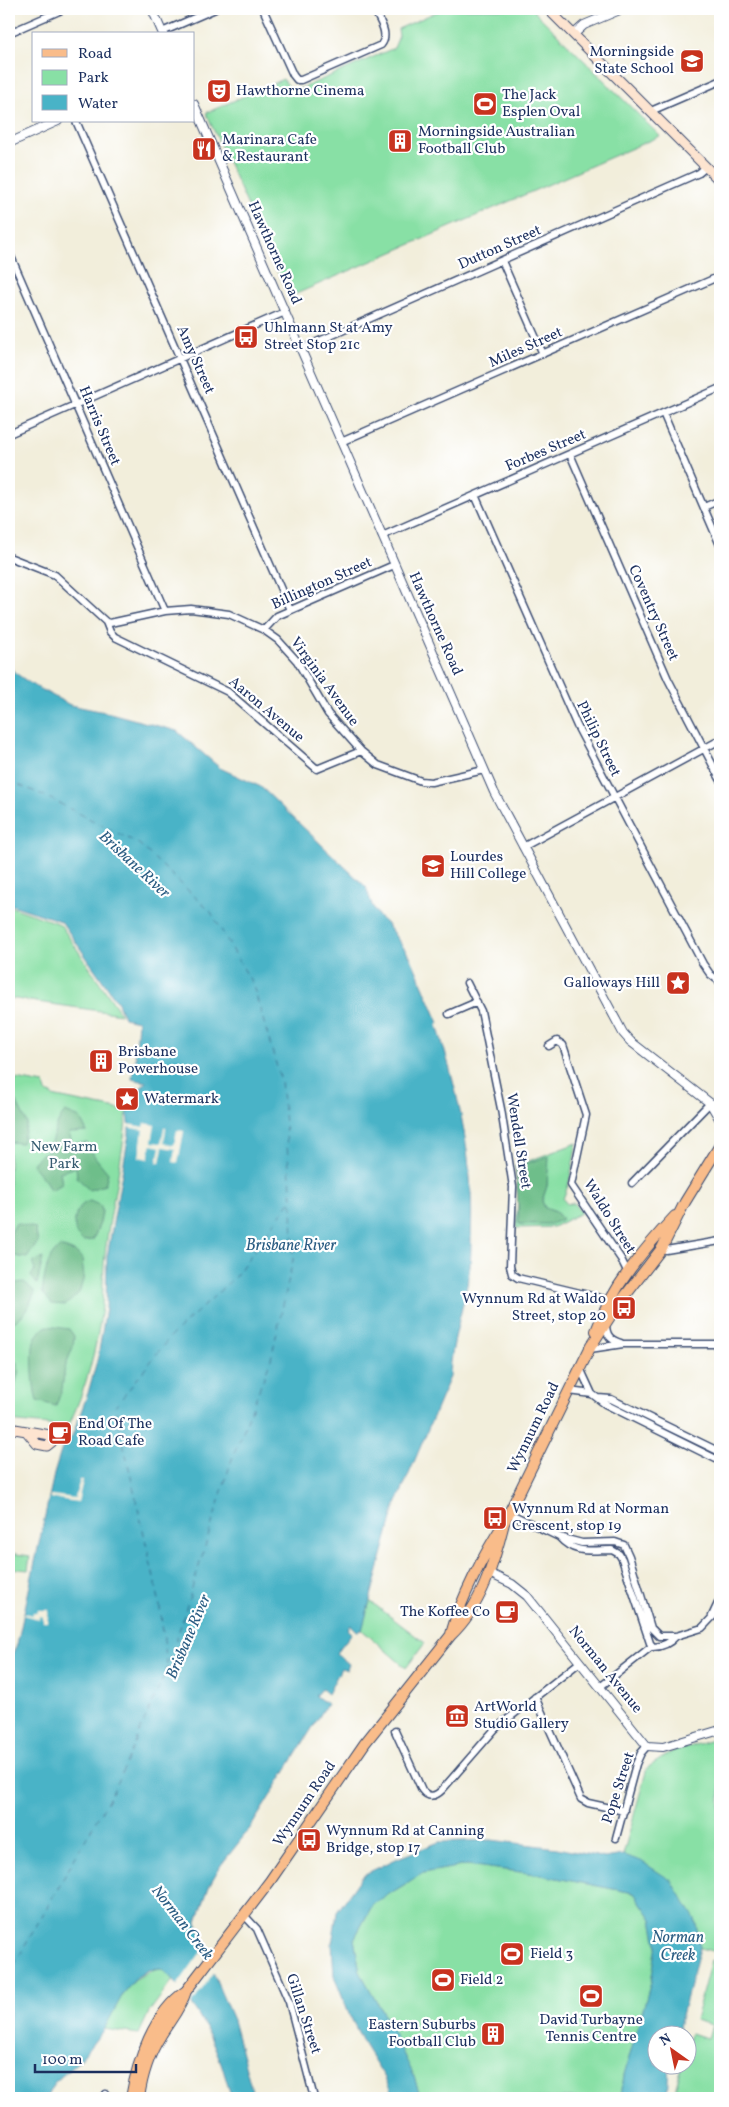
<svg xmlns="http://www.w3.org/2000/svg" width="729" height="2107" font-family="Vollkorn,serif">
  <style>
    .green { fill: #88e0a5; stroke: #528882; fill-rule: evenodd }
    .forest { fill: #6ebe8a; stroke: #447674 }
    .water { fill: #49b3c7; stroke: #327192 }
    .pier { fill: #f2eedb }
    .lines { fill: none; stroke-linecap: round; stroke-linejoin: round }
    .ferry { stroke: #2b5d83; stroke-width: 1; stroke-dasharray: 6 5; stroke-linecap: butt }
    .minor-casing { stroke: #3b4c71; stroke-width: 9 }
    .tertiary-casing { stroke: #3b4c71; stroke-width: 10 }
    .secondary-casing { stroke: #3b4c71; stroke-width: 11 }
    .primary-casing { stroke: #3b4c71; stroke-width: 12 }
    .minor { stroke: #fff; stroke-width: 6 }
    .tertiary { stroke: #fff; stroke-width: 8 }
    .secondary { stroke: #fde4d0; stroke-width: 9 }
    .primary { stroke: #f9bc8a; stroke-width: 10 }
    .labels { text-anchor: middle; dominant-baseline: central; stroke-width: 4.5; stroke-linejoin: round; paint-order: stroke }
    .poi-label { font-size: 15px; fill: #1b2f5e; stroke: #fff; text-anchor: start }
    .street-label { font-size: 15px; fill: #1b2f5e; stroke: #fff }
    .park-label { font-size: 15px; fill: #365b70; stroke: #fff }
    .water-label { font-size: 16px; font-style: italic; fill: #2b5d83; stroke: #fff }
  </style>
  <rect width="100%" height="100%" fill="#fff"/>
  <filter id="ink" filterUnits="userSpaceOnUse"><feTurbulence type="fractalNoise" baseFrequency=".02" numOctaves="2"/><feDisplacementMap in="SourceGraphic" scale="10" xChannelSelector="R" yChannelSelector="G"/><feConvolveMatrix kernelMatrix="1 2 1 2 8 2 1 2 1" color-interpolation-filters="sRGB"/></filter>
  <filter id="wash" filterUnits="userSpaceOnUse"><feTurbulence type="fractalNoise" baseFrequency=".0096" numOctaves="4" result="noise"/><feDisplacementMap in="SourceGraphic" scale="20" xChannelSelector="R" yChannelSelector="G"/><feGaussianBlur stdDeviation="1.12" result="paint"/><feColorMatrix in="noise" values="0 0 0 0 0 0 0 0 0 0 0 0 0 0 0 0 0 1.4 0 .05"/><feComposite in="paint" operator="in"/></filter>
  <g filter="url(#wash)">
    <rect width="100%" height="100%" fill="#f2eedb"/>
    <!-- green -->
    <path class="green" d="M443,9H532L660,136L289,297L206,113L283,79L291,89H300L394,48L399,36L398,29Z
      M9,906L60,924L121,1014L9,998Z
      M16,1079L44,1084L46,1092L52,1094V1096L127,1111C123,1157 112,1201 106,1246C103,1266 103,1287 102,1307C97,1348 86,1389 68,1427L9,1421V1087L14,1088Z
      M577,1143L569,1183L563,1199L567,1204L574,1203L581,1213L553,1227L516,1228L518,1199L515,1166ZM548,1156L547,1186L542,1201L545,1208L556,1212L561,1219L519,1224V1199Z
      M9,1553L30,1556L28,1570L9,1568Z
      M370,1601L425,1643L406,1668L362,1630Z
      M720,1738V1953L700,1948L695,1919L623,1855L647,1768L673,1751Z
      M467,1865L536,1874L634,1893L652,1919L657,1944L651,1982L624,2075L621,2098H421L413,2074L386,2018L360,1972L354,1939L373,1904L423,1873Z
      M711,1960L720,1963V2098H673L682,2065L686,2064L687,2047L690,2033L708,2038L712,2025L695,2020Z
      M162,1969L173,1980L149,2012L139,2034L104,2029C118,2003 129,1972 162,1969Z"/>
    <!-- forest -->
    <path class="forest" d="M9,1098L15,1099L27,1123L22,1143L9,1142Z
      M65,1112L80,1118L87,1132L69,1133L72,1143H87L95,1157L108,1173L105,1185L89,1190L77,1177L76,1167L60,1172L62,1184L50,1190L46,1182L32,1165L40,1155L47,1152C54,1138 55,1123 65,1112Z
      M549,1156L547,1186L542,1201L545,1208L556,1212L562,1219L551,1224H519L516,1167Z
      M90,1201L101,1206L102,1212L100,1223L93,1240L83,1241L76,1234C73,1221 75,1205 90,1201Z
      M16,1223L35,1228L38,1242L27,1258L15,1256L9,1263V1237Z
      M61,1247L77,1253L82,1259L84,1277L79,1293L66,1305L52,1304L42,1292C45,1277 46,1255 61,1247Z
      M43,1258L37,1284L31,1276L35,1270L32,1263Z
      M24,1282L35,1292C30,1304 23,1321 9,1323V1284Z
      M47,1326L69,1329L74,1336L73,1347L65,1367L62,1389L56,1406L37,1401C33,1389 31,1353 34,1341C36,1335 42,1329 47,1326Z
      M17,1362L19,1370L11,1402L9,1404C9,1391 5,1370 17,1362Z"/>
    <!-- water -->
    <path class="water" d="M9,664L14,672L31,684L70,705L110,713L177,731L220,768L261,787L366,887L372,905L379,917L386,923L411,958L439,1023L437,1025C459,1096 475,1163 471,1238C471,1249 471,1261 469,1273C464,1309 451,1340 450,1377L395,1507L362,1630L357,1631L351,1625L348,1629L352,1633L336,1653L349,1664L347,1670L341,1668L328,1694L322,1689L316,1696L327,1704L251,1827L221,1865L210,1884L197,1921L202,1939L217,1983L233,2020L254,2098H231C222,2054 196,1999 162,1969L148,1970L137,1977L123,1994L104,2029L80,2060L54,2083L46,2098H9V1660L17,1645L54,1474L62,1448L72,1436L88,1393L98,1357L106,1308L107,1257L129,1134V1121L126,1105L146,1082L132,1079L133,1070L135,1069L136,1056L134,1051L136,1049L138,1021L124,1018L118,1003L61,921L9,904Z
      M491,1840L557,1848L605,1858L623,1855L641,1861L672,1881L695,1919L700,1948L677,2034H656V2064L669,2065L667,2098H621L624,2075L651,1982L657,1944L652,1919L634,1893L536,1874L467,1865L423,1873L373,1904L354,1939L360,1972L386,2018L413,2074L421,2098H394L385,2078L365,2046L349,2014L334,1976L332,1944L337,1912L363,1875L398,1858L439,1842Z"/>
    <!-- pier -->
    <path class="pier" d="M145,1123L155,1125L152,1142L161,1143L164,1128H166L164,1143L174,1145L177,1130L184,1131L178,1163L173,1162L175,1149L163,1147L160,1162H157L160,1147L151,1145L148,1159L139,1157L143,1130L126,1127L127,1124L144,1127Z
      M80,1480H83L78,1502L50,1498V1495L75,1498Z
      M38,1610H49L47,1622H43V1617L40,1616L39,1619L23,1615L24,1613L32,1615L33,1612L37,1613Z
      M206,1945L215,1971L191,2005L176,1987Z"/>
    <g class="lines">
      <!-- ferry -->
      <path class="ferry" d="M9,781L43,795L139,844L211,912L253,985L281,1081L292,1199L293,1260L271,1359L231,1462L168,1667L118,1782L9,1974
        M167,1665L159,1600L115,1407L170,1337L234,1278L291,1200"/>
    </g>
  </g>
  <g filter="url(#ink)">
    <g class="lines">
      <defs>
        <path id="minor" d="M263,9L293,75L297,80H301L381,45C390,34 379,20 374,9
          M162,32L215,9
          M9,33L64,9
          M651,111L720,81
          M76,121L290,610
          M9,252L165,611
          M502,261L543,354
          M301,349L699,173L706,167
          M663,413L720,545
          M9,434L285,312
          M341,442L720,276
          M570,454L668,679L720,779
          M475,495L577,726L703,964L710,974L720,982
          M704,507L720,500
          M382,536L720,388
          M9,557L55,575L106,622L110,623L165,611L191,609L229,614L264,630L278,640L297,661L328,714L361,751L378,765L421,781L431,782L484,770
          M106,622L110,632L115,637L228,692L317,769L361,751
          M264,630L277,616L394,565
          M523,847L720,740
          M467,983L481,1011L501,1109L513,1187L510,1266L512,1274L518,1278L609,1300
          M449,1014L477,1002
          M549,1046L557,1041L563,1045L586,1115L571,1185L621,1259L628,1273
          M632,1183L710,1103
          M662,1248L666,1250L720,1241
          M606,1324C606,1336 611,1340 621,1343
          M590,1349L623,1344H720
          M580,1368L592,1394
          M569,1391L592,1394L605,1404L720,1461
          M598,1398L611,1399L720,1452
          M509,1513L559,1537L582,1543L615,1542L624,1545L629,1556L651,1628L659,1636H676L702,1628L720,1609
          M559,1537C575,1555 591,1550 612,1550L619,1554L622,1559L650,1643L653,1647C662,1647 670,1643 676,1636
          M712,1616L720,1599
          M600,1687L652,1646
          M535,1697L581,1799L588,1803L624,1811
          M395,1731L422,1790C428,1798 435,1797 442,1790L495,1729L580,1662
          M616,1838L636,1764L641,1753L647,1746
          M244,1915L257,1929L289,2002L314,2098
          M103,2098L106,2094"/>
        <path id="tertiary" d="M152,9L163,34
          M574,34L584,25L622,9
          M194,104L494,792L623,1033L630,1041L710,1103L720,1107
          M9,143L58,121
          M710,1103L720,1120
          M489,1573L512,1584L527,1596L647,1746L663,1747L720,1730"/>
        <path id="secondary" d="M548,9L720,181
          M9,1428L50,1435L52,1442L47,1446L37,1444L27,1432"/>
        <path id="primary" d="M596,1331C612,1287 644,1249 675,1216
          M451,1634C460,1600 485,1552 504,1523L591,1346L615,1309L662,1248L685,1202L720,1145
          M131,2098C137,2062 154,2012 186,1991L270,1881L365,1743L451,1635C481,1607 494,1563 504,1523
          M139,2098C142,2076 149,2054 161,2035C170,2020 181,2008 186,1991"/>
      </defs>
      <!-- minor casing -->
      <use href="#minor" class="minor-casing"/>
      <!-- tertiary casing -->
      <use href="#tertiary" class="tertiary-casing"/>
      <!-- secondary casing -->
      <use href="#secondary" class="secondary-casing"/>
      <!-- primary casing -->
      <use href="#primary" class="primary-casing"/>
      <!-- minor -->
      <use href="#minor" class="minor"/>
      <!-- tertiary -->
      <use href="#tertiary" class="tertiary"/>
      <!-- secondary -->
      <use href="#secondary" class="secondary"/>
      <!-- primary -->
      <use href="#primary" class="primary"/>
    </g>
  </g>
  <!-- icons -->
  <defs>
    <symbol id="school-square" viewBox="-11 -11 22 22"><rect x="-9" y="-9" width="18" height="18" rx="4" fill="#c8321e" stroke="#fff"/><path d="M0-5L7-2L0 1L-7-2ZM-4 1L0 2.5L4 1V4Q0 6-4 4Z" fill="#fff"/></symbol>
    <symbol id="theatre-square" viewBox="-11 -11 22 22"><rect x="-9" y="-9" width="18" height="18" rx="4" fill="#c8321e" stroke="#fff"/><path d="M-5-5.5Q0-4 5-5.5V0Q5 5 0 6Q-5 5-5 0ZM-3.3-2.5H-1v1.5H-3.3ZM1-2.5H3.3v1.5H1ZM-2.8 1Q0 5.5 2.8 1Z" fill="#fff"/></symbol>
    <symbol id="stadium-square" viewBox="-11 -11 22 22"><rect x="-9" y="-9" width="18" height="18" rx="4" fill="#c8321e" stroke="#fff"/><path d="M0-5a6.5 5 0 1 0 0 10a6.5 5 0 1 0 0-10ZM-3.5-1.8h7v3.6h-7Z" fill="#fff"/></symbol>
    <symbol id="building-square" viewBox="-11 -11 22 22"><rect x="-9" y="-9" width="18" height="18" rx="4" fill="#c8321e" stroke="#fff"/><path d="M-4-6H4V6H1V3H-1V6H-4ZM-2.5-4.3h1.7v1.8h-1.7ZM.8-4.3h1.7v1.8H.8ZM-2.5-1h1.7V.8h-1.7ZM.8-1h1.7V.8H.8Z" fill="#fff"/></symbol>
    <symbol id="restaurant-square" viewBox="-11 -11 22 22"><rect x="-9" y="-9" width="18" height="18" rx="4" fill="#c8321e" stroke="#fff"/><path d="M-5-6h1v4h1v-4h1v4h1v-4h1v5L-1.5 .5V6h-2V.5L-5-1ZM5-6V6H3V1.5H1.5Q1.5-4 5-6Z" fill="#fff"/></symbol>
    <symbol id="bus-square" viewBox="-11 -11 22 22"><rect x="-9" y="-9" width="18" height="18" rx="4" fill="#c8321e" stroke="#fff"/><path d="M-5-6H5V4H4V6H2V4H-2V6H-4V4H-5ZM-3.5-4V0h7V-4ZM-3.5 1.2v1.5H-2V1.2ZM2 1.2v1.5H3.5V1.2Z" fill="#fff"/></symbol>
    <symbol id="sight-square" viewBox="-11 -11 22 22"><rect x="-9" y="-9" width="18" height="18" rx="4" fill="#c8321e" stroke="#fff"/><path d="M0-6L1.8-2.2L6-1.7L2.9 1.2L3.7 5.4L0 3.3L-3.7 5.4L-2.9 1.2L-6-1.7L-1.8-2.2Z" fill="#fff"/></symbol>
    <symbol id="cafe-square" viewBox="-11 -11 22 22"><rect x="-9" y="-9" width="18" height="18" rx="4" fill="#c8321e" stroke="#fff"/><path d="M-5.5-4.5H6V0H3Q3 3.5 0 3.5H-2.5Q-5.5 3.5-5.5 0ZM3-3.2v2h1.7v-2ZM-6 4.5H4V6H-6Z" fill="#fff"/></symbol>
    <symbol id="museum-square" viewBox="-11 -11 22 22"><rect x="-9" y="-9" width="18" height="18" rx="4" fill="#c8321e" stroke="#fff"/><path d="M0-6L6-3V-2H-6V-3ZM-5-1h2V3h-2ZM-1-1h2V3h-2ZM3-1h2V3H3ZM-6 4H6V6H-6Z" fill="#fff"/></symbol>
  </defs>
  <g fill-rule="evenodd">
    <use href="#school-square" x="678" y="47" width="28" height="28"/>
    <use href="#theatre-square" x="205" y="77" width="28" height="28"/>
    <use href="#stadium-square" x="471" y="90" width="28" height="28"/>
    <use href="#building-square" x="386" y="127" width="28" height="28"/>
    <use href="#restaurant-square" x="190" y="135" width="28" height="28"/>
    <use href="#bus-square" x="232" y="323" width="28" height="28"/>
    <use href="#school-square" x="419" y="852" width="28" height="28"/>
    <use href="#sight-square" x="664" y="969" width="28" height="28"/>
    <use href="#building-square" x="87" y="1047" width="28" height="28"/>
    <use href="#sight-square" x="113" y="1085" width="28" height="28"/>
    <use href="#bus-square" x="610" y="1294" width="28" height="28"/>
    <use href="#cafe-square" x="46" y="1419" width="28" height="28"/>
    <use href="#bus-square" x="481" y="1504" width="28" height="28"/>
    <use href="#cafe-square" x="493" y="1598" width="28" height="28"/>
    <use href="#museum-square" x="443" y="1702" width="28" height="28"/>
    <use href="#bus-square" x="295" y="1826" width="28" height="28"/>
    <use href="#stadium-square" x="498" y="1940" width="28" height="28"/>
    <use href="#stadium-square" x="429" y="1966" width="28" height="28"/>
    <use href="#stadium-square" x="577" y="1982" width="28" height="28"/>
    <use href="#building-square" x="479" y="2020" width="28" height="28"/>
  </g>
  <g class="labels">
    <!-- poi labels -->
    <g class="poi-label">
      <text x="674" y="52" text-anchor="end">Morningside<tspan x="674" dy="17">State School</tspan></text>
      <text x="236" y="91">Hawthorne Cinema</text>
      <text x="502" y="95">The Jack<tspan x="502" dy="17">Esplen Oval</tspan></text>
      <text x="418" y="132">Morningside Australian<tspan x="418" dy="17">Football Club</tspan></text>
      <text x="222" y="140">Marinara Cafe<tspan x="222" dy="17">&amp; Restaurant</tspan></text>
      <text x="264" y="328">Uhlmann St at Amy<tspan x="264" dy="17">Street Stop 21c</tspan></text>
      <text x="450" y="857">Lourdes<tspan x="450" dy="17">Hill College</tspan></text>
      <text x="660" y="983" text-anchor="end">Galloways Hill</text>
      <text x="118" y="1052">Brisbane<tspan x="118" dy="17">Powerhouse</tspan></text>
      <text x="144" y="1099">Watermark</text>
      <text x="606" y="1299" text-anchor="end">Wynnum Rd at Waldo<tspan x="606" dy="17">Street, stop 20</tspan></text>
      <text x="78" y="1424">End Of The<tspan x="78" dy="17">Road Cafe</tspan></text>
      <text x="512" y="1509">Wynnum Rd at Norman<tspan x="512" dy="17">Crescent, stop 19</tspan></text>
      <text x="490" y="1612" text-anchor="end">The Koffee Co</text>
      <text x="474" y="1707">ArtWorld<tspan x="474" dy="17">Studio Gallery</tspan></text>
      <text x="326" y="1831">Wynnum Rd at Canning<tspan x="326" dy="17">Bridge, stop 17</tspan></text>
      <text x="530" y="1954">Field 3</text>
      <text x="460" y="1980">Field 2</text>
      <text x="591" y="2020" text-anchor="middle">David Turbayne<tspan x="591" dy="17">Tennis Centre</tspan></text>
      <text x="476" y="2025" text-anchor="end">Eastern Suburbs<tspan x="476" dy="17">Football Club</tspan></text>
    </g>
    <!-- street labels -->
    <g class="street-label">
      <text transform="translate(500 248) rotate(-24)">Dutton Street</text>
      <text transform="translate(274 253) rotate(66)">Hawthorne Road</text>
      <text transform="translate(526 348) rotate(-24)">Miles Street</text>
      <text transform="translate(195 360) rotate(66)">Amy Street</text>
      <text transform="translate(99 426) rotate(67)">Harris Street</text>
      <text transform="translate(546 451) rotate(-23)">Forbes Street</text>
      <text transform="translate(322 584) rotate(-24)">Billington Street</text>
      <text transform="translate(653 613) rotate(66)">Coventry Street</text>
      <text transform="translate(435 624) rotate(66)">Hawthorne Road</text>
      <text transform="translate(324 682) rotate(54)">Virginia Avenue</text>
      <text transform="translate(266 710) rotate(40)">Aaron Avenue</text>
      <text transform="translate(598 739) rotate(64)">Philip Street</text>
      <text transform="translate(518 1141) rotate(81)">Wendell Street</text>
      <text transform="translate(609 1217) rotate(58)">Waldo Street</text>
      <text transform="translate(534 1428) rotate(-64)">Wynnum Road</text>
      <text transform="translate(605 1670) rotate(51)">Norman Avenue</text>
      <text transform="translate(619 1788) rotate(-72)">Pope Street</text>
      <text transform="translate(305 1804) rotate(-56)">Wynnum Road</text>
      <text transform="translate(303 2014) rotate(72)">Gillan Street</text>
    </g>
    <!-- park labels -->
    <g class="park-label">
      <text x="64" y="1147">New Farm<tspan x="64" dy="17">Park</tspan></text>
    </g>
    <!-- water labels -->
    <g class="water-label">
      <text transform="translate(134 865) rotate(43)">Brisbane River</text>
      <text x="291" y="1246">Brisbane River</text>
      <text transform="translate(189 1637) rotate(-67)">Brisbane River</text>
      <text transform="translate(182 1923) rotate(52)">Norman Creek</text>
      <text x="678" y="1938">Norman<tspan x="678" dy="18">Creek</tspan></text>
    </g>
  </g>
  <!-- margin -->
  <rect width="729" height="2107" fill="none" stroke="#fff" stroke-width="30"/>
  <!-- legend -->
  <rect x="32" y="32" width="162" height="90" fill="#ffffff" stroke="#a4acbf"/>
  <rect x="42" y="49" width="25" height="8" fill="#f9bc8a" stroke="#a4acbf"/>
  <text x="78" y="58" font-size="15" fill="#1b2f5e">Road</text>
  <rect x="42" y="70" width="25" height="15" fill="#88e0a5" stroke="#a4acbf"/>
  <text x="78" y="82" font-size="15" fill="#1b2f5e">Park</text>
  <rect x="42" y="95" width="25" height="15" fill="#49b3c7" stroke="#a4acbf"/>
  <text x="78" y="108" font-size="15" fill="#1b2f5e">Water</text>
  <!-- north arrow -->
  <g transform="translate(672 2050) rotate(327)"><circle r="24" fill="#ffffff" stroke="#a4acbf"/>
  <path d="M0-4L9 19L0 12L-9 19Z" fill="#c8321e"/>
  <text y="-8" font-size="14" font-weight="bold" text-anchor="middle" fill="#1b2f5e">N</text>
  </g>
  <!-- scale -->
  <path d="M35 2064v8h101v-8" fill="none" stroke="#1b2f5e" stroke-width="2.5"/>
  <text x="42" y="2064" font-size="15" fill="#1b2f5e" stroke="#ffffff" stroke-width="4" paint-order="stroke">100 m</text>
</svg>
